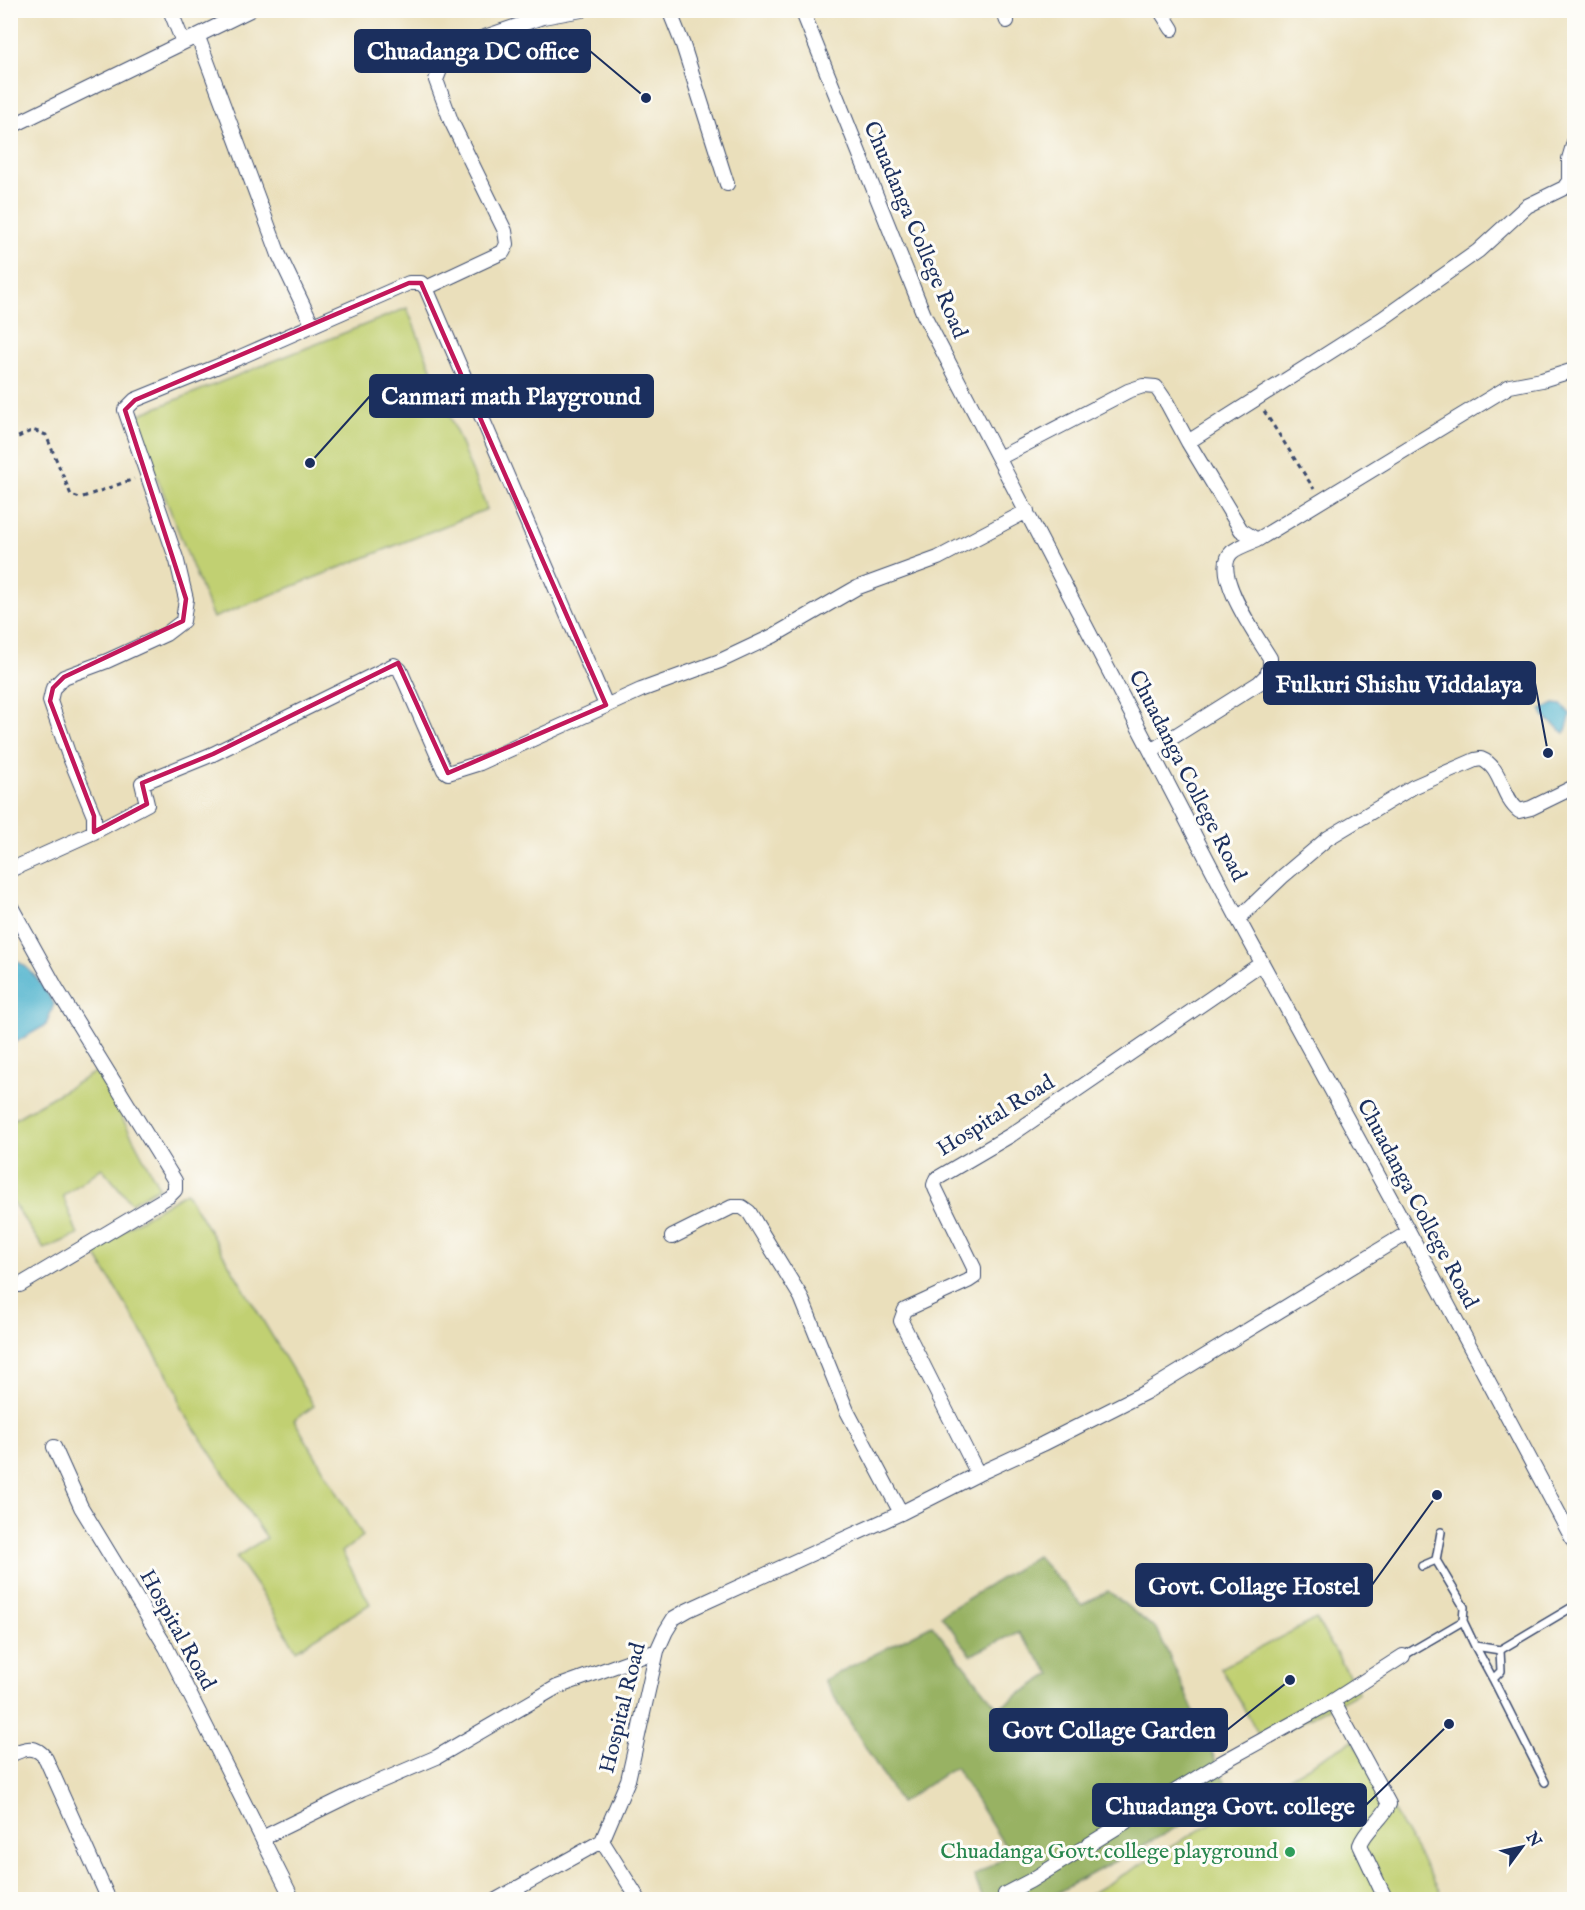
<svg xmlns="http://www.w3.org/2000/svg" width="1585" height="1910" font-family="'IM FELL English',serif">
  <style>
    .green { fill: #c1d072; stroke: #6e8068; stroke-width: 1.5 }
    .forest { fill: #98b264; stroke: #5a7061; stroke-width: 1.5 }
    .water { fill: #4eb2cd; stroke: #347096; stroke-width: 1.5 }
    .lines { fill: none; stroke-linecap: round; stroke-linejoin: round }
    .lane-casing { stroke: #3a496c; stroke-width: 10 }
    .street-casing { stroke: #3a496c; stroke-width: 16 }
    .path { stroke: #3a496c; stroke-width: 3; stroke-dasharray: 4.5 4.5; stroke-linecap: butt }
    .lane { stroke: #fff; stroke-width: 7 }
    .street { stroke: #fff; stroke-width: 14 }
    .marked { fill: none; stroke: #c2185b; stroke-width: 4.5; stroke-linejoin: round }
    .leisure-dot { fill: #2e9e5b; stroke: #fdfcf7; stroke-width: 2 }
    .labels { text-anchor: middle; dominant-baseline: central; stroke-width: 6; stroke-linejoin: round; paint-order: stroke }
    .street-label { font-size: 22px; fill: #1b2f5e; stroke: #fdfcf7 }
    .leisure-label { font-size: 22px; fill: #27864d; stroke: #fdfcf7; text-anchor: end }
    .leader { fill: none; stroke: #1b2f5e; stroke-width: 2 }
    .callout-dot { fill: #1b2f5e; stroke: #fdfcf7; stroke-width: 2 }
    .callout { fill: #1b2f5e; stroke: #1b2f5e; stroke-width: 2 }
    .callout-label { font-size: 24px; text-anchor: middle; font-weight: bold; fill: #fff }
  </style>
  <rect width="100%" height="100%" fill="#fdfcf7"/>
  <filter id="ink" filterUnits="userSpaceOnUse"><feTurbulence type="fractalNoise" baseFrequency=".0167" numOctaves="2"/><feDisplacementMap in="SourceGraphic" scale="12" xChannelSelector="R" yChannelSelector="G"/><feConvolveMatrix kernelMatrix="1 2 1 2 8 2 1 2 1" color-interpolation-filters="sRGB"/></filter>
  <filter id="wash" filterUnits="userSpaceOnUse"><feTurbulence type="fractalNoise" baseFrequency=".008" numOctaves="4" result="noise"/><feDisplacementMap in="SourceGraphic" scale="24" xChannelSelector="R" yChannelSelector="G"/><feGaussianBlur stdDeviation="1.35" result="paint"/><feColorMatrix in="noise" values="0 0 0 0 0 0 0 0 0 0 0 0 0 0 0 0 0 1.4 0 .05"/><feComposite in="paint" operator="in"/></filter>
  <g filter="url(#wash)">
    <rect width="100%" height="100%" fill="#eadfbb"/>
    <!-- green -->
    <path class="green" d="M407,308L487,509L213,618L133,417Z
      M97,1071L159,1187L131,1203L102,1168L63,1196L78,1235L44,1249L11,1200V1121Z
      M186,1192L314,1406L294,1420L363,1536L342,1552L370,1604L296,1650L265,1598L236,1557L266,1538L181,1408L177,1390L92,1249Z
      M1316,1619L1359,1692L1263,1742L1221,1668Z
      M1353,1740L1444,1899L1080,1900Z"/>
    <!-- forest -->
    <path class="forest" d="M1037,1556L1082,1605L1108,1591L1158,1631L1232,1797L1046,1899H983L974,1876L1010,1854L955,1767L900,1803L824,1680L932,1625L998,1708L1051,1674L1018,1632L971,1655L941,1615Z"/>
    <!-- water -->
    <path class="water" d="M1554,704L1562,705L1571,715L1565,733L1545,718L1541,710Z
      M11,958C31,966 43,986 54,1004L46,1025L11,1045Z"/>
  </g>
  <g filter="url(#ink)">
    <g class="lines">
      <defs>
        <path id="lane" d="M1441,1532L1436,1560L1464,1607L1463,1621L1475,1646
          M1422,1566L1436,1560
          M1403,1656L1463,1621
          M1493,1679L1475,1646L1500,1650
          M1545,1782L1493,1679L1501,1671L1500,1650L1574,1606"/>
        <path id="street" d="M170,10L183,42
          M669,10L683,45L727,184
          M802,10L924,315L1238,919L1409,1232L1574,1542
          M1003,10L1007,21
          M1160,10L1172,29
          M198,37L279,255L312,324
          M10,127L250,10
          M426,288L503,252L507,244L505,231L451,121L436,80L443,62L451,52L473,41L543,17L582,10
          M1188,442L1382,319L1478,251L1527,206L1564,188L1569,181V159L1574,142
          M999,458L1128,391L1143,386L1156,387L1167,403L1188,442L1241,530L1257,540L1510,386L1542,380L1574,370
          M1151,751L1259,683L1267,675L1270,666V658C1258,638 1210,572 1232,552C1238,547 1250,543 1257,540
          M94,832V816L68,753L50,701L53,688L64,677L107,661L166,634L183,621L186,599L177,561L125,410L135,400L238,358L409,283H421L426,288L606,705
          M10,870L94,832L147,804L142,783L213,754L394,665L400,670L444,770L448,773L480,763L641,690L720,661L773,636L856,588L938,558L1027,511
          M10,905L56,988L175,1181V1190L169,1196L20,1285
          M1238,919L1282,877L1328,838L1413,787L1475,760L1481,759C1502,767 1501,797 1519,811L1531,808L1574,787
          M672,1237L732,1207H742L749,1212L801,1297L847,1411L901,1513
          M54,1447L81,1507L166,1647L293,1900
          M978,1474L1043,1444L1146,1392L1409,1232
          M1333,1701L1389,1804C1383,1820 1366,1828 1360,1845L1386,1900
          M10,1755C25,1748 36,1744 46,1759L109,1900
          M262,1838L362,1789L437,1757L557,1687L657,1651
          M602,1841L639,1900
          M496,1900L602,1841L628,1780L657,1651L666,1631L674,1618L688,1610L901,1513L978,1474L901,1321L905,1310L968,1281L974,1277V1268L936,1190L934,1185L936,1179L1011,1135L1262,963
          M1008,1900L1005,1894L1030,1881L1221,1763L1333,1701L1403,1656"/>
      </defs>
      <!-- lane casing -->
      <use href="#lane" class="lane-casing"/>
      <!-- street casing -->
      <use href="#street" class="street-casing"/>
      <!-- path -->
      <path class="path" d="M1264,411L1314,489
        M10,441L33,430L46,435L71,495L80,498L134,479"/>
      <!-- lane -->
      <use href="#lane" class="lane"/>
      <!-- street -->
      <use href="#street" class="street"/>
    </g>
  </g>
  <!-- marked area -->
  <path class="marked" d="M409,283H421L606,705L448,773L398,663L213,754L142,783L147,804L94,832V816L50,701L53,688L64,677L183,621L186,599L125,410L135,400Z"/>
  <!-- markers -->
  <circle class="leisure-dot" cx="1290" cy="1852" r="6"/>
  <g class="labels">
    <!-- street labels -->
    <g class="street-label">
      <text transform="translate(915 230) rotate(67)">Chuadanga College Road</text>
      <text transform="translate(1187 776) rotate(63)">Chuadanga College Road</text>
      <text transform="translate(996 1116) rotate(-32)">Hospital Road</text>
      <text transform="translate(1417 1204) rotate(62)">Chuadanga College Road</text>
      <text transform="translate(177 1630) rotate(61)">Hospital Road</text>
      <text transform="translate(623 1708) rotate(-76)">Hospital Road</text>
    </g>
    <!-- leisure labels -->
    <g class="leisure-label">
      <text x="1278" y="1852">Chuadanga Govt. college playground</text>
    </g>
  </g>
  <!-- callouts -->
  <path class="leader" d="M646 98L590 51M310 463L370 396M1548 753L1535 683M1437 1495L1372 1585M1290 1680L1227 1730M1449 1724L1366 1805"/>
  <g class="callout-dot">
    <circle cx="646" cy="98" r="6"/>
    <circle cx="310" cy="463" r="6"/>
    <circle cx="1548" cy="753" r="6"/>
    <circle cx="1437" cy="1495" r="6"/>
    <circle cx="1290" cy="1680" r="6"/>
    <circle cx="1449" cy="1724" r="6"/>
  </g>
  <g class="callout">
    <rect x="355" y="30" width="235" height="42" rx="6"/>
    <rect x="370" y="375" width="283" height="42" rx="6"/>
    <rect x="1264" y="662" width="271" height="42" rx="6"/>
    <rect x="1136" y="1564" width="236" height="42" rx="6"/>
    <rect x="990" y="1709" width="237" height="42" rx="6"/>
    <rect x="1093" y="1784" width="273" height="42" rx="6"/>
  </g>
  <g class="callout-label">
    <text x="473" y="59">Chuadanga DC office</text>
    <text x="511" y="404">Canmari math Playground</text>
    <text x="1399" y="692">Fulkuri Shishu Viddalaya</text>
    <text x="1254" y="1594">Govt. Collage Hostel</text>
    <text x="1109" y="1738">Govt Collage Garden</text>
    <text x="1230" y="1814">Chuadanga Govt. college</text>
  </g>
  <!-- margin -->
  <rect width="1585" height="1910" fill="none" stroke="#fdfcf7" stroke-width="36"/>
  <!-- north arrow -->
  <g transform="translate(1522 1847) rotate(57)" stroke="#fdfcf7" stroke-width="4.5" paint-order="stroke">
  <path d="M0-4.5L10 22L0 15L-10 22Z" fill="#1b2f5e"/>
  <text y="-9" font-size="16" font-weight="bold" text-anchor="middle" fill="#1b2f5e">N</text>
  </g>
</svg>
